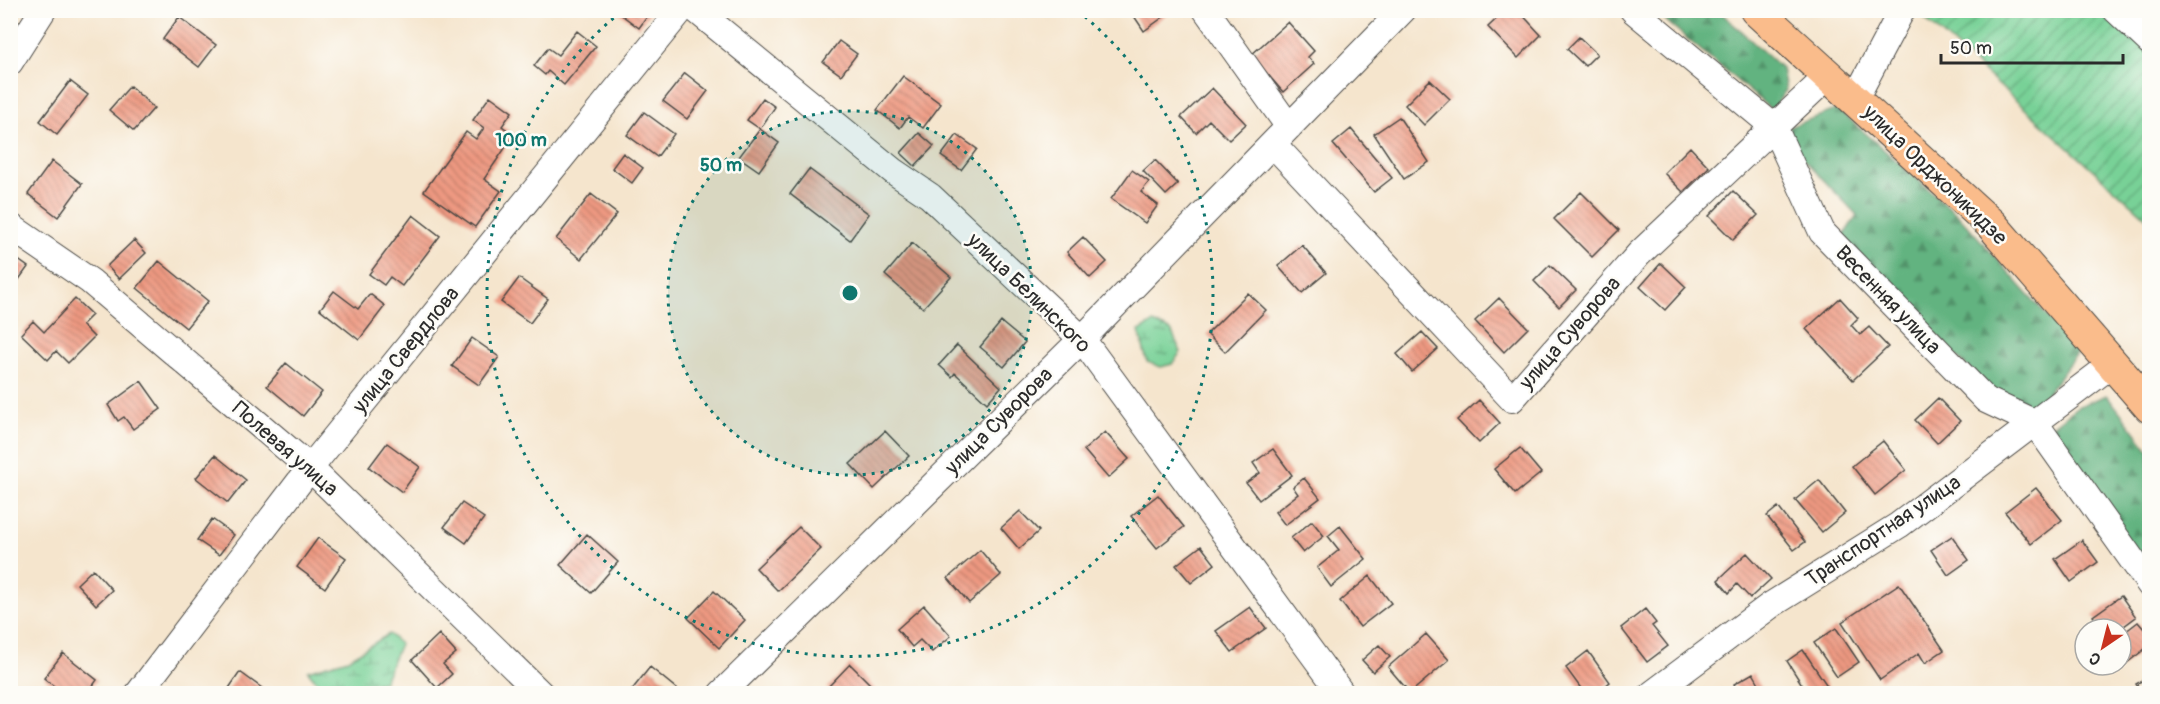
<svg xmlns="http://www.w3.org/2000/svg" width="2160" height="704" font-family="Pangolin,sans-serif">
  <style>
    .forest { fill: url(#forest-firs); stroke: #466f56; stroke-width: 1.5 }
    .wetland { fill: url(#wetland-marsh); stroke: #527e61; stroke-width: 1.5 }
    .garden { fill: url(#garden-furrows); stroke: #527e61; stroke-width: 1.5 }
    .building { fill: url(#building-back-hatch) }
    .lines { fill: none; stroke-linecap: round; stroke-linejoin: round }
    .minor-casing { stroke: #494743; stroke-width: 28 }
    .major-casing { stroke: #494743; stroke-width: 34 }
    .minor { stroke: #fff; stroke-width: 26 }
    .major { stroke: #fabc8b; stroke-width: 32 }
    .ring { fill: none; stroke: #0f766e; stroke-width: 3; stroke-dasharray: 3 6 }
    .labels { text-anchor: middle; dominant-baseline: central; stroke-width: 5; stroke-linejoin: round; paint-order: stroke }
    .street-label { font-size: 21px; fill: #2b2b2b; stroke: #fdfcf7 }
    .centre { fill: #0f766e; stroke: #fdfcf7; stroke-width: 3 }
    .ring-label { font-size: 18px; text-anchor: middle; font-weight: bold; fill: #0f766e; stroke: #fdfcf7; stroke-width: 5; stroke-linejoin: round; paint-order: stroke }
  </style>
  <defs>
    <pattern id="forest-firs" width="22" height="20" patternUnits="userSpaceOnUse" patternTransform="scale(1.5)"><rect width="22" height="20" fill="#62b380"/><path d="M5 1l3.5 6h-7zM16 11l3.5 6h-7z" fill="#519269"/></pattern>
    <pattern id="wetland-marsh" width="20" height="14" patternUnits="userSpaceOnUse" patternTransform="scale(1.5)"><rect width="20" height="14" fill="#78d197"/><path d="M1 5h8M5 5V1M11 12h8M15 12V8" fill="none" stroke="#63aa7b"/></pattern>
    <pattern id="garden-furrows" width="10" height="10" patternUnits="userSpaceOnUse" patternTransform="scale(1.5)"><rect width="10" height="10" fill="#78d197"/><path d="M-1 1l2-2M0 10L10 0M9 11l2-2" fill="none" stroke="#63aa7b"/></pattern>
    <pattern id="building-back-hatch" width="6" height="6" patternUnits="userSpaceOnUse" patternTransform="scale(1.5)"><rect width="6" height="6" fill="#ee9981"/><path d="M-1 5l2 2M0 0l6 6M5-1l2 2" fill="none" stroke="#c17d6a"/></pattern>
  </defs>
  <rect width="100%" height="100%" fill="#fdfcf7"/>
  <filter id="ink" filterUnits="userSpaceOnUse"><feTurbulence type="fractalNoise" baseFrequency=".0167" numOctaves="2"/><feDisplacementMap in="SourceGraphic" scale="12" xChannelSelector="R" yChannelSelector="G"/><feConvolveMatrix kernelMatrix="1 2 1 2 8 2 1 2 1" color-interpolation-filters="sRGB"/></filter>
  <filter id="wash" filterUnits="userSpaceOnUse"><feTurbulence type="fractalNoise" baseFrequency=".008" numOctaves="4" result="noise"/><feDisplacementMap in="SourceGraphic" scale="24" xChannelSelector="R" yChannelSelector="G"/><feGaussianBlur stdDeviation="1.35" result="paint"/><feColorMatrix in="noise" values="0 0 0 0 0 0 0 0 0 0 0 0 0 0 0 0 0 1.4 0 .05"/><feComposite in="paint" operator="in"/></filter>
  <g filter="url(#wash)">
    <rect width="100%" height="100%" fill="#f5e5cd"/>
    <!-- forest -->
    <path class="forest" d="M1662,11H1719L1782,69L1786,90L1772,110L1659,15Z
      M1838,109L1961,218L2078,351L2035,410L1994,394L1842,238L1857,215L1793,148L1789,127Z
      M2107,395L2149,450V573L2048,429L2077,407Z"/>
    <!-- wetland -->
    <path class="wetland" d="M1153,323L1171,330L1181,352L1172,364L1161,367L1147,362L1139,331Z
      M389,634L400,644L384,681C374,683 367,684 358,684C347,685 340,694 329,693C323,685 314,681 308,671L348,659Z"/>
    <!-- garden -->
    <path class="garden" d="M1916,11H2149V220Z"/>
    <g id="blocks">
      <!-- building -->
      <path class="building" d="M615,10H652L639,28Z
        M1135,10H1173L1144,31L1132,13Z
        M1506,10H1518L1541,35L1518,58L1488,27Z
        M179,17L216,45L199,67L163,39Z
        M1288,22L1314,51L1308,57L1314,64L1283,92L1251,55Z
        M577,31L596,46L564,85L548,71L545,75L534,66L548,48L558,55Z
        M1579,37L1597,54L1585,66L1567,49Z
        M839,41L857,54L841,75L823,62Z
        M685,73L708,91L687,119L663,101Z
        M903,76L941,104L923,128L908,117L900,128L877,110Z
        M1430,80L1450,99L1424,125L1405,105Z
        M70,81L88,95L57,135L40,121Z
        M130,86L154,108L134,131L109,110Z
        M1212,88L1246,124L1229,140L1209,120L1196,133L1181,117Z
        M490,96L512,112L502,126L514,135L484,179L501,191L475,227L424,191L466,132L476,139L484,128L473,120Z
        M763,98L775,107L760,129L747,120Z
        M644,112L674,134L657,157L627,135Z
        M1399,117L1429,162L1404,179L1374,134Z
        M760,129L779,143L759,171L739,157Z
        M1351,129L1392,178L1374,192L1333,144Z
        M919,133L934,146L915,166L901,153Z
        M957,135L977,149L961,170L941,156Z
        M1690,147L1709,167L1683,192L1664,173Z
        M623,153L643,168L632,183L612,168Z
        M1155,160L1178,184L1166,195L1143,171Z
        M52,161L82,184L58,217L28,194Z
        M809,169L869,214L850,240L790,194Z
        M1132,170L1149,182L1141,192L1158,205L1145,223L1111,199Z
        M1733,191L1758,215L1733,240L1709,216Z
        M1581,192L1619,230L1592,257L1554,219Z
        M591,194L617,214L581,259L556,239Z
        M413,215L440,236L402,286L390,277L384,285L369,274Z
        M1083,237L1107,262L1090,278L1067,252Z
        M134,240L146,253L119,279L107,266Z
        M912,243L951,277L923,308L885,275Z
        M1302,245L1326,273L1302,293L1278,266Z
        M10,254L28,267L10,292Z
        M159,261L208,301L186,328L137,288Z
        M1661,263L1686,287L1665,310L1640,287Z
        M1550,265L1576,290L1559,307L1534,281Z
        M519,278L548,299L530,323L501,302Z
        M334,291L358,309L370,294L385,306L359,340L320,309Z
        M1248,293L1266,310L1225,352L1207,334Z
        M1499,298L1528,328L1504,352L1475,321Z
        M1840,298L1858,318L1851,325L1860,335L1869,327L1888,347L1853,380L1806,329Z
        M75,299L92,315L82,325L94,337L68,363L56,351L48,360L21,334L33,321L44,332Z
        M1001,322L1025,342L1004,367L980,347Z
        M1422,332L1438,349L1412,372L1397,354Z
        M472,338L499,357L479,385L452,366Z
        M957,345L1001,387L987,403L955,373L952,377L939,365Z
        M286,363L322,392L303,416L267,386Z
        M141,381L161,409L133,429L124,417L118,421L108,405Z
        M1938,398L1960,421L1937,443L1915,420Z
        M1479,400L1500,423L1479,443L1457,420Z
        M885,431L909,456L874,489L850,464Z
        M1105,432L1129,459L1108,478L1084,450Z
        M1883,441L1906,470L1875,495L1852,466Z
        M387,443L420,467L402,492L369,467Z
        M1520,448L1541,473L1515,494L1494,469Z
        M1273,449L1292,475L1259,500L1246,483L1260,473L1253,463Z
        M215,455L246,480L228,503L196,478Z
        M1304,478L1320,498L1285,525L1275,512L1298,494L1293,487Z
        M1819,480L1845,513L1822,532L1795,500Z
        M2036,488L2062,520L2031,544L2005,512Z
        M1158,495L1184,527L1157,548L1131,516Z
        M462,503L484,518L466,543L444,527Z
        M1778,507L1805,542L1794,550L1767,516Z
        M1020,511L1039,531L1019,549L1001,528Z
        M212,519L234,535L219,555L197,540Z
        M1312,521L1324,536L1303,553L1291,538Z
        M1340,526L1366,559L1331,587L1317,568L1339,550L1328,536Z
        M799,527L821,549L778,591L756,568Z
        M587,534L618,562L591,593L560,565Z
        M1952,536L1969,560L1948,575L1931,550Z
        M318,538L346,558L325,588L297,567Z
        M2082,540L2098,562L2071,582L2055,559Z
        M1201,546L1215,564L1191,583L1176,565Z
        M980,550L1001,575L969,603L948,578Z
        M1747,553L1771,579L1750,598L1737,584L1729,593L1718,580Z
        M93,569L112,590L96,605L77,584Z
        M1370,576L1391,603L1360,627L1340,601Z
        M1899,584L1944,650L1925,663L1919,653L1880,680L1842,622Z
        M714,591L745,620L719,648L688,618Z
        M2121,596L2136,617L2120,629H2102L2093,616Z
        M924,605L951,636L932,652L920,640L912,647L897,629Z
        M1250,607L1266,628L1232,652L1216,631Z
        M1645,609L1656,623L1652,626L1668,646L1647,662L1621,628Z
        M2138,622L2150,636V645L2118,670L2114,665H2121V635Z
        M1836,628L1859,662L1837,677L1814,643Z
        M439,634L456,653L443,664L452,674L437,688L412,660Z
        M1426,634L1449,660L1410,693L1388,667Z
        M1379,645L1390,657L1373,672L1362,660Z
        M1803,650L1828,687L1817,694H1808L1787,661Z
        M1588,651L1610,682L1595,694H1585L1566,668Z
        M63,653L97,680L87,694H64L44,678Z
        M850,664L880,694H833L827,688Z
        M650,667L678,690L676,694H634L631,691Z
        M240,672L270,694H225Z
        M1753,673L1765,694H1739L1734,684Z
        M2150,676V694H2142L2136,684Z"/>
    </g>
  </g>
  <g filter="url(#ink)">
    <use href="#blocks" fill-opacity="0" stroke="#494743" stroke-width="1.5"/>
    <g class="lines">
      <defs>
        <path id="minor" d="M696,10L893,171L930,196L1082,339L1342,694
          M1206,10L1289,127
          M1633,10L1774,127L1822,232L1986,400L2035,423L2150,585
          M2116,10L2150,42
          M10,62L43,10
          M1855,99L1902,10
          M1273,144L1512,399L1639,254L1829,75
          M10,226L90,281L310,468L541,694
          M138,694L310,468L681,10
          M721,694L1082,339L1403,10
          M1652,694L1771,605L1899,525L2111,365"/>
        <path id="major" d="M1756,10L1991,224L2150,407"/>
      </defs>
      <!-- minor casing -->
      <use href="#minor" class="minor-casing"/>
      <!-- major casing -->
      <use href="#major" class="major-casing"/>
      <!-- minor -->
      <use href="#minor" class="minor"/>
      <!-- major -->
      <use href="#major" class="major"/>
    </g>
  </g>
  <!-- distance rings -->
  <circle cx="850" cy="293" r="182" fill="#0f766e" fill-opacity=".12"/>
  <g class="ring">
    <circle cx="850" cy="293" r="182"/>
    <path d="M1078 11A363 363 0 1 1 622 11"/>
  </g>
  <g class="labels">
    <!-- street labels -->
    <g class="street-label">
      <text transform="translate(1935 175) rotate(44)">улица Орджоникидзе</text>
      <text transform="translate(1029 293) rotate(44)">улица Белинского</text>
      <text transform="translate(1888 300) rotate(46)">Весенняя улица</text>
      <text transform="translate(1570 333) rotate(-49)">улица Суворова</text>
      <text transform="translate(406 350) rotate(-51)">улица Свердлова</text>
      <text transform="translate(999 421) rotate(-45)">улица Суворова</text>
      <text transform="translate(285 449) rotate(41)">Полевая улица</text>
      <text transform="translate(1883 531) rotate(-34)">Транспортная улица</text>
    </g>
  </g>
  <circle cx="850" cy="293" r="9" class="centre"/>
  <g class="ring-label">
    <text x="521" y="146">100 m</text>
    <text x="721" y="171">50 m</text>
  </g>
  <!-- margin -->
  <rect width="2160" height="704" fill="none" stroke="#fdfcf7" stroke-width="36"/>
  <!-- north arrow -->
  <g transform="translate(2103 647) rotate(215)"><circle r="28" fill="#fdfcf7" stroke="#a9a8a5" stroke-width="1.5"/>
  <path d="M0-4.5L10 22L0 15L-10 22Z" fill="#c8321e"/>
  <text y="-9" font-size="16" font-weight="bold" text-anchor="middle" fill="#2b2b2b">С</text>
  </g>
  <!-- scale -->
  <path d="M1941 54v9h182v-9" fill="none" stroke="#2b2b2b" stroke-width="3"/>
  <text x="1950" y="54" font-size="18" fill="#2b2b2b" stroke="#fdfcf7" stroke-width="4.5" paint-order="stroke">50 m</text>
</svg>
